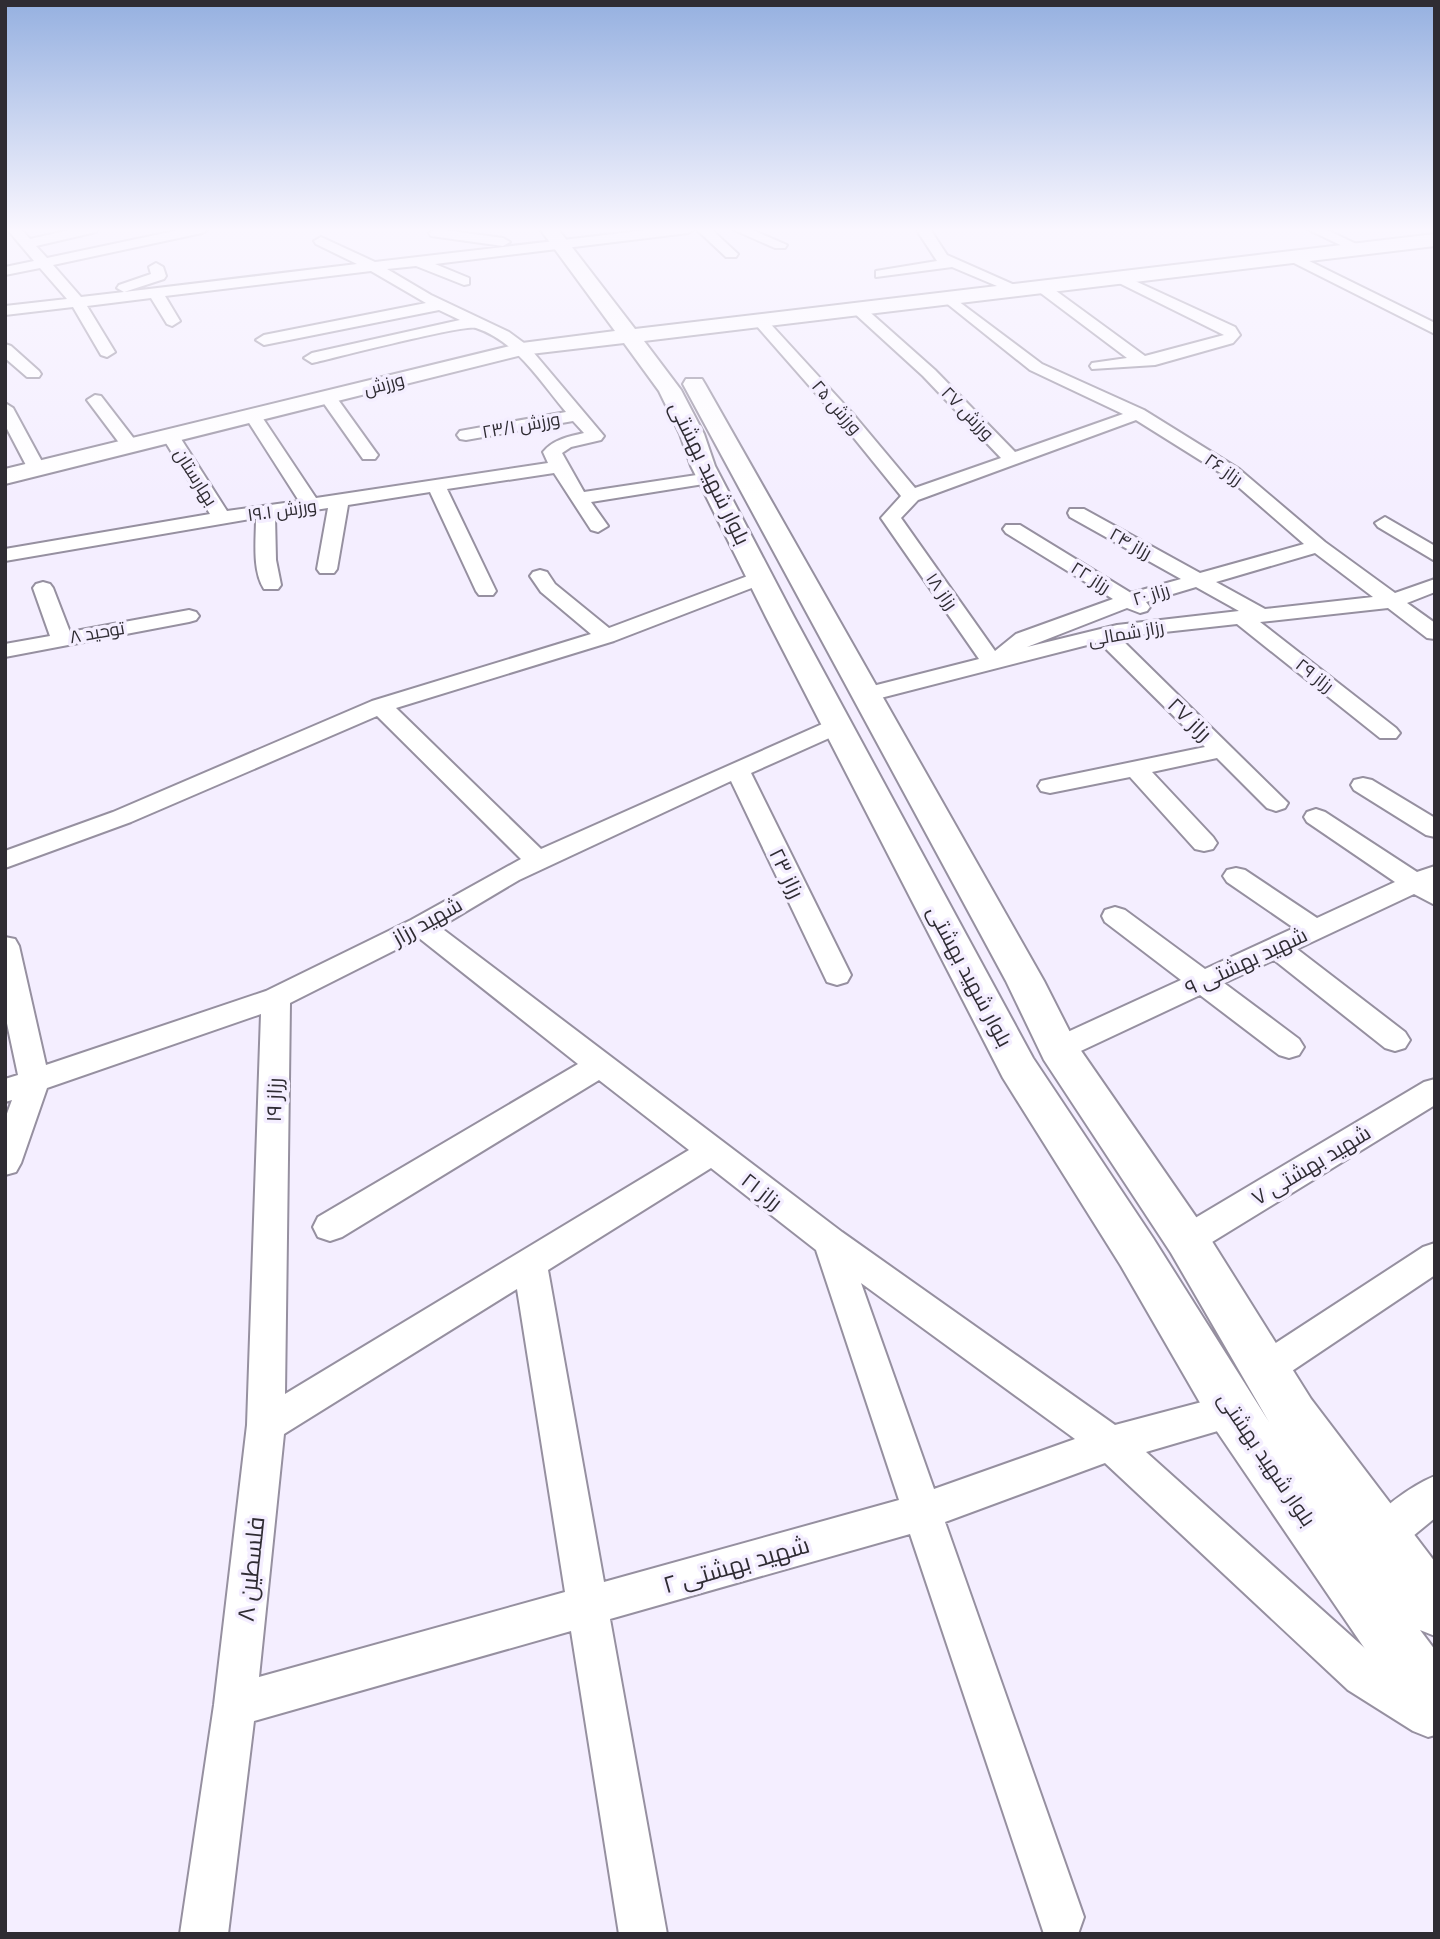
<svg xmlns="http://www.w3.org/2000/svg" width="1440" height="1939" font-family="'Public Sans',Cairo,sans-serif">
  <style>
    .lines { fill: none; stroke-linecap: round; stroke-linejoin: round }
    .street-casing { stroke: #9690a0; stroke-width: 4 }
    .secondary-casing { stroke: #9690a0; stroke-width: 4 }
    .street { fill: #fff; fill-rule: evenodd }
    .secondary { fill: #fff; fill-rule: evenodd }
    .labels { text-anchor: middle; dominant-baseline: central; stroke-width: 7; stroke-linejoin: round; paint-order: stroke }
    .far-street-label { font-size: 18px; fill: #2f2c33; stroke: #f4eeff }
    .street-label { font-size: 21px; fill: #2f2c33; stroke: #f4eeff }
    .near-street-label { font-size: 24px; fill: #2f2c33; stroke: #f4eeff }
  </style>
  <rect width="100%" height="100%" fill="#f4eeff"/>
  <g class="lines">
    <defs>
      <path id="street" d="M7,229H21L30,239L74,229H98L96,232L36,246L47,258L184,229H209L202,233L53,265L81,297L124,292L117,288L119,285L151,274L149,267L156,263L163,267L166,276L164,279L124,292L357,264L316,244L314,241L321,237L375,262L656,229H695L688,233L435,264L469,278V284L464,285L416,266L387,269L431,295L509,332L528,346L604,436L601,440L571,447L562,453L584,492L710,473L719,478L710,483L591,502L608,526L598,532L591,530L554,473L447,489L496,591L493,595H479L476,591L430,492L348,505L337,569L334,573H320L317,569L328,508L275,516L276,560L281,585L278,589H264C252,570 256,540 256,518L5,561V549L210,514L161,435L170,430L176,431L227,511L299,501L244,415L252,410L258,411L316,498L548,463L543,452C554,439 568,437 584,433L573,421L466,440L460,439L457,435L460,431L566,412C540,381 516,341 476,328C465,324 334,358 312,363L304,358L312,353L460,320L439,310L264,345L256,340L264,335L426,303L371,271L165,296L180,321L172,326L167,324L151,298L87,306L115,352L107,357L101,355L73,307L5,315V306L67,299L40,268L5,275V267L34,261Z
        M436,229L503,238L510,242L503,246L431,236L429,233Z
        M696,229H711L738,254L736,257H726Z
        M732,229H750L787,245L785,248H775Z
        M916,229H930L947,255L1028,291L1021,295L1016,294L952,267L876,277V271L937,261Z
        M1307,229H1325L1369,250L1362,254L1357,253Z
        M1295,254L1435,323V334L1290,261V255Z
        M1122,275L1235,327L1240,335L1233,343L1155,365L1092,369L1090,366L1092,363L1127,358L1038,291L1036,288L1038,285H1048L1145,356L1224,335L1117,282L1115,279Z
        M950,295L1042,364L1144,410L1239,469L1325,542L1395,593L1435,579V592L1407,603L1435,623V639L1427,638L1388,608L1260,622L1396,728L1400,733L1396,738H1380L1237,624L1119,637L1288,803L1285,808L1276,811L1267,808L1217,758L1152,772L1213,837L1217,843L1213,849L1204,851L1195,849L1130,777L1050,793L1041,791L1038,786L1041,781L1050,779L1205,747L1099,642L865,702L857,700L854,695L857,690L979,659L881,518L901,496L841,422L755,324L752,321L755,318H765L853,414L915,488L1001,458L923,376L854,313L852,310L854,307H864L935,370L1015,452L1123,414L1030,370L945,302L943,299ZM1136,420L1227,477L1304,544L1200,573L1084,509H1070L1068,513L1070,517L1181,579L1131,593L1020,525H1006L1003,529L1006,533L1113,599L1016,634L995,651L901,518L918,500ZM1315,553L1373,597L1265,609L1216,582ZM1196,587L1239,611L1117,625L1027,647L1127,608L1140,613L1147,611L1150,607L1146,602Z
        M5,344L11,346L39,371L41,374L39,377H27L5,358Z
        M328,393L334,394L375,451L378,455L375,459H363L320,398Z
        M95,395L101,396L135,440L138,444L135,448H123L87,400Z
        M5,403L13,408L46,469L43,473H31L28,469L5,425Z
        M1385,517L1435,546V561L1378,527L1375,523Z
        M540,570L547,572L555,584L609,628L753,574H767L770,578L767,582L614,641L396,708L541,849L829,721H845L849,726L845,731L751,773L851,975L847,982L837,985L827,982L731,781L519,880L440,927L842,1232L1115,1425L1232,1394L1245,1399L1250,1411L1245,1423L1146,1452L1378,1660L1435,1696V1735L1428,1737L1413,1731L1348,1690L1105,1463L945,1522L1084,1917L1078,1934H1044L910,1534L610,1619L667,1934H619L571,1631L254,1721L228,1934H180L214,1705L247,1425L261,1014L47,1088L21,1163L16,1172L5,1175V1119L12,1100L5,1102V1079L18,1075L5,1014V937L15,939L19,946L46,1065L266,991L411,920L521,859L377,716L131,822L5,868V851L113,812L372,701L591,634L541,592L530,576L533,572ZM419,938L578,1064L318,1217L313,1227L318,1237L330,1241L342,1237L599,1080L689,1150L285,1394L290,1003ZM711,1168L816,1250L899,1500L604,1582L548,1270ZM861,1283L1075,1439L934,1489ZM517,1289L565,1592L259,1677L284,1434Z
        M43,582L50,584L53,588L70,632L189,610L196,612L199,616L196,620L189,622L5,657V644L50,636L33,588L36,584Z
        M1363,778L1372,780L1435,818V837L1426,835L1354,790L1351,785L1354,780Z
        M1316,809L1325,812L1417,872L1435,866V905L1414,894L1297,949L1405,1032L1410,1040L1405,1048L1395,1051L1385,1048L1274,960L1224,983L1299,1039L1304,1047L1299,1055L1289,1058L1279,1055L1200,995L1068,1057L1058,1060L1048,1057L1043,1049L1048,1041L1181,980L1105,922L1102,916L1105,910L1115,907L1125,910L1205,969L1294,928L1227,882L1223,876L1227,870L1236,868L1245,870L1317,918L1395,882L1307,822L1304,817L1307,812Z
        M1435,1079V1105L1199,1250L1187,1254L1175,1250L1170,1240L1175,1230L1424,1082Z
        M1435,1243V1275L1277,1381L1264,1386L1251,1381L1246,1370L1251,1359L1423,1247Z
        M1435,1476V1518L1396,1550L1382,1555L1368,1550L1362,1536C1372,1513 1412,1485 1435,1476Z"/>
      <path id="secondary" d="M540,229H558L635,329L1435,234V246L644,341L681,390L704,434L715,466L794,617L1033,1058L1153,1238L1269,1422L1171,1253L1044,1060L1006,981L683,384L686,379H702L705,384L1044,981L1075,1042L1203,1227L1311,1399L1435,1562V1636L1420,1630L1435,1650V1729L1414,1721L1214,1427L1121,1266L1003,1078L766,617L691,466L680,434L659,391L624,343L522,355L5,484V469L522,343L615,331Z"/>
    </defs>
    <!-- street casing -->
    <use href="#street" class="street-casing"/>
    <!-- secondary casing -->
    <use href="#secondary" class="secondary-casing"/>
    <!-- street -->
    <use href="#street" class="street"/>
    <!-- secondary -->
    <use href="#secondary" class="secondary"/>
  </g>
  <!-- sky -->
  <linearGradient id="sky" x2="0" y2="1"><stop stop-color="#95b0e0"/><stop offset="0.46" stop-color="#faf7ff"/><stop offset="1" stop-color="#faf7ff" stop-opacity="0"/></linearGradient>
  <rect width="1440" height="500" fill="url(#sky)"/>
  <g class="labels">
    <!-- far-street labels -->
    <g class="far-street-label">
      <text transform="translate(384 384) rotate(-15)">ورزش</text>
      <text transform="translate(837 407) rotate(49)">ورزش ۲۵</text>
      <text transform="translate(968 413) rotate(46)">ورزش ۲۷</text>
      <text transform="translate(521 425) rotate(-10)">ورزش ۲۳/۱</text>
      <text transform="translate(1224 469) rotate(35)">رزاز ۲۶</text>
      <text transform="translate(196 477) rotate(58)">بهارستان</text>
      <text transform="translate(282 510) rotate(-8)">ورزش ۱۹.۱</text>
      <text transform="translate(1131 543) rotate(29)">رزاز ۲۴</text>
      <text transform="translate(1091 577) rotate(32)">رزاز ۲۲</text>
      <text transform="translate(942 591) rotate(55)">رزاز ۱۸</text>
      <text transform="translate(1151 594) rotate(-17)">رزاز ۲۰</text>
      <text transform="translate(97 632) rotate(-10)">توحید ۸</text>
      <text transform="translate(1126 633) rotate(-10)">رزاز شمالی</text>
      <text transform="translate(1315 675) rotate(38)">رزاز ۲۹</text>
    </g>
    <!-- street labels -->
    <g class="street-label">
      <text transform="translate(710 473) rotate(64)">بلوار شهید بهشتی</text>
      <text transform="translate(1190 719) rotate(44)">رزاز ۲۷</text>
      <text transform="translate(787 873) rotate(64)">رزاز ۲۳</text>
      <text transform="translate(427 921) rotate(-29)">شهید رزاز</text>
      <text transform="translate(1246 961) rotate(-25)">شهید بهشتی ۹</text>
      <text transform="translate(970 976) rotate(62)">بلوار شهید بهشتی</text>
      <text transform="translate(274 1100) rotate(-88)">رزاز ۱۹</text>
      <text transform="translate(1311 1165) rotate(-31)">شهید بهشتی ۷</text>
      <text transform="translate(762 1191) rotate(38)">رزاز ۲۱</text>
      <text transform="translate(1267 1459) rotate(56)">بلوار شهید بهشتی</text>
    </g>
    <!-- near-street labels -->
    <g class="near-street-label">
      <text transform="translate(736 1564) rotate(-16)">شهید بهشتی ۲</text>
      <text transform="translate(250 1569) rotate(-84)">فلسطین ۸</text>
    </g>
  </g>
  <!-- border -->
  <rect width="1440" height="1939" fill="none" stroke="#2f2c33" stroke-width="14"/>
</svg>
